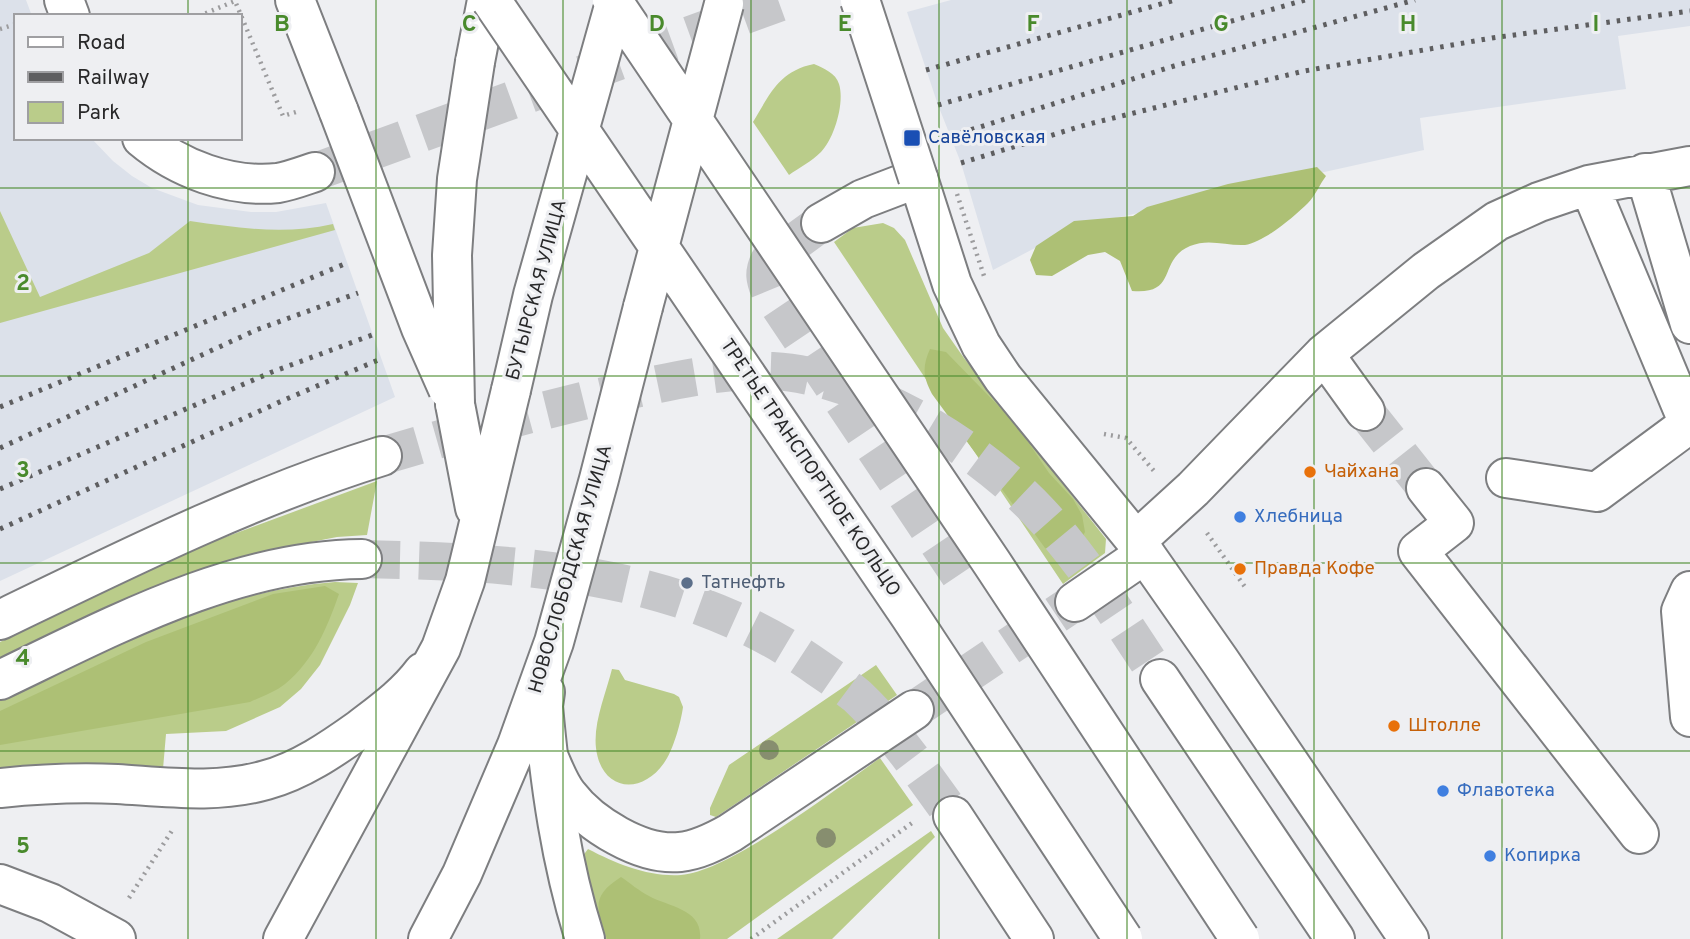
<svg xmlns="http://www.w3.org/2000/svg" width="1690" height="939" font-family="Overpass,sans-serif">
  <style>
    .built { fill: #dce1ea }
    .green { fill: #bacc8a }
    .forest { fill: #adc075 }
    .lines { fill: none; stroke-linecap: round; stroke-linejoin: round }
    .minor-tunnel { stroke: #c6c7ca; stroke-width: 38; stroke-dasharray: 38 19; stroke-linecap: butt }
    .major-tunnel { stroke: #c6c7ca; stroke-width: 38; stroke-dasharray: 38 19; stroke-linecap: butt }
    .minor-casing { stroke: #7d7e80; stroke-width: 42 }
    .major-casing { stroke: #7d7e80; stroke-width: 42 }
    .path { stroke: #9c9c9e; stroke-width: 4.5; stroke-dasharray: 2 5; stroke-linecap: butt }
    .minor { stroke: #fff; stroke-width: 38 }
    .major { stroke: #fff; stroke-width: 38 }
    .rail { stroke: #5e5e60; stroke-width: 5; stroke-dasharray: 3.5 7; stroke-linecap: butt }
    .major-bridge-casing { stroke: #7d7e80; stroke-width: 42; stroke-linecap: butt }
    .path-bridge { stroke: #9c9c9e; stroke-width: 4.5; stroke-dasharray: 2 5; stroke-linecap: butt }
    .major-bridge { stroke: #fff; stroke-width: 38 }
    .tree { fill: #878e6f }
    .grid { fill: none; stroke: #498a2c; stroke-width: 2; stroke-opacity: 0.55 }
    .transit-dot { fill: #1a4fb4; stroke: #eeeff2; stroke-width: 2.5 }
    .food-dot { fill: #e8710a; stroke: #eeeff2; stroke-width: 2.5 }
    .shop-dot { fill: #3f7fe0; stroke: #eeeff2; stroke-width: 2.5 }
    .service-dot { fill: #5c6f8a; stroke: #eeeff2; stroke-width: 2.5 }
    .labels { text-anchor: middle; dominant-baseline: central; stroke-width: 6; stroke-linejoin: round; paint-order: stroke }
    .transit-label { font-size: 19px; fill: #164399; stroke: #eeeff2; text-anchor: start }
    .street-label { font-size: 19px; fill: #282829; stroke: #eeeff2 }
    .food-label { font-size: 19px; fill: #c56008; stroke: #eeeff2; text-anchor: start }
    .shop-label { font-size: 19px; fill: #366cbe; stroke: #eeeff2; text-anchor: start }
    .service-label { font-size: 19px; fill: #4e5e75; stroke: #eeeff2; text-anchor: start }
    .grid-label { font-size: 23px; text-anchor: middle; font-weight: bold; fill: #498a2c; stroke: #eeeff2; stroke-width: 6; stroke-linejoin: round; paint-order: stroke }
  </style>
  <rect width="100%" height="100%" fill="#eeeff2"/>
  <!-- built -->
  <path class="built" d="M0,0H26L32,16H16V138H91L113,161L132,176L152,188L198,205L251,212H276L326,203L395,397L0,581Z
    M951,0H1690V26L1618,36L1626,89L1420,118L1424,150L1075,227L993,270L961,163L938,105L907,12Z"/>
  <!-- green -->
  <path class="green" d="M814,64C823,68 836,73 839,84C845,103 834,139 821,152C812,161 799,168 789,175L753,122C770,94 779,71 814,64Z
    M0,211L40,297L149,253L190,221C239,228 284,235 333,224L335,230L0,323Z
    M883,223L894,228L905,240L943,328L964,358L1106,539L1105,553L1063,584L834,242L853,228Z
    M377,481L367,535L337,537L301,544L252,557L0,660V642L201,546Z
    M335,582L358,583L350,605L320,665L301,689L280,707L226,731L166,734L163,769C108,765 55,764 0,769V698C107,648 215,591 335,582Z
    M876,665L897,695L716,817L710,815V808L729,765Z
    M612,669L619,670L625,680L674,694L679,697L683,707C681,722 673,751 664,763C641,796 601,791 596,748C593,723 606,693 612,669Z
    M880,758L913,805L727,939H601L582,857L588,849C617,864 648,877 681,875C729,872 837,788 880,758Z
    M931,831L935,837L832,939H777Z"/>
  <!-- forest -->
  <path class="forest" d="M1317,167L1326,176C1320,184 1315,196 1308,203C1295,216 1263,243 1245,245C1226,246 1209,238 1190,246C1157,260 1179,295 1132,291L1120,261L1105,252L1088,255L1052,276L1036,275L1030,260L1036,246L1074,221L1133,216L1147,207L1228,184Z
    M930,349L946,352L1016,424L1049,473L1073,499L1082,515L1085,532L1077,547L1062,554L1045,548L932,394C923,377 922,367 930,349Z
    M325,586L339,594C327,628 314,660 285,684C275,692 261,697 250,702L0,745V711L146,642L273,594Z
    M621,877C630,883 639,891 649,896C669,907 703,909 700,939H607C597,908 590,897 621,877Z"/>
  <g class="lines">
    <!-- minor-tunnel -->
    <path class="minor-tunnel" d="M821,223L769,261C763,273 765,280 770,292L965,583
      M1365,411L1426,488
      M382,456C460,433 537,411 617,393C668,382 721,369 773,371C864,376 978,447 1039,512C1086,562 1122,623 1160,679
      M362,559C521,562 684,572 818,668C831,677 845,686 857,696C894,731 923,775 953,816
      M914,710L1075,602"/>
    <!-- major-tunnel -->
    <path class="major-tunnel" d="M315,172L786,0"/>
    <defs>
      <path id="minor" d="M1645,173L1690,324
        M821,223L863,199L918,178
        M1324,354L1365,411
        M1506,478L1597,492L1689,424L1589,185
        M1426,488L1454,523L1418,551L1639,834
        M1136,541L1193,489L1324,354L1426,271L1497,221L1539,202L1589,185L1690,166
        M1690,591L1681,611L1690,717
        M1075,602L1145,554
        M0,620C124,560 250,497 382,456
        M1160,679L1335,939
        M0,680C113,626 234,560 362,559
        M548,756C554,769 559,784 568,795C590,824 641,856 680,852C698,850 714,842 730,833L914,710
        M0,788C39,784 78,782 117,784C167,787 217,794 266,780C300,771 332,749 360,729C382,712 406,695 423,672
        M953,816L1034,939
        M0,884L50,903L116,939"/>
      <path id="major" d="M64,0L70,16
        M295,0L339,112
        M475,62L487,0
        M142,138C179,169 230,188 278,183C290,181 303,176 315,172
        M918,178L952,284L981,345L1003,378L1136,541L1220,661L1409,939
        M455,404L475,508
        M545,692L543,706C550,785 561,863 585,939
        M283,939L441,648L465,581L511,390
        M428,939L462,874L517,745L554,642L599,479L643,307"/>
    </defs>
    <!-- minor casing -->
    <use href="#minor" class="minor-casing"/>
    <!-- major casing -->
    <use href="#major" class="major-casing"/>
    <!-- path -->
    <path class="path" d="M199,16L235,1L283,116L296,112
      M0,29L16,24
      M1104,434L1126,438L1154,471
      M1207,533L1245,587
      M129,898L173,829
      M751,939L912,823"/>
    <!-- minor -->
    <use href="#minor" class="minor"/>
    <!-- major -->
    <use href="#major" class="major"/>
    <!-- rail -->
    <path class="rail" d="M926,70L1175,0
      M938,105L1305,0
      M951,136L1174,66L1415,0
      M961,163L1085,125L1304,71L1492,38L1690,11
      M0,407L347,263
      M0,448L256,330L358,293
      M0,489L272,372L372,335
      M0,529L284,400L383,358"/>
    <defs>
      <path id="major-bridge" d="M491,0L910,616L1123,939
        M612,0L992,563L1240,939
        M860,0L918,178
        M339,112L421,328L448,389
        M643,307L724,4
        M511,390L533,295L613,10
        M455,404L452,255L457,179L475,62"/>
    </defs>
    <!-- major-bridge casing -->
    <use href="#major-bridge" class="major-bridge-casing"/>
    <!-- path-bridge -->
    <path class="path-bridge" d="M957,194L984,276"/>
    <!-- major-bridge -->
    <use href="#major-bridge" class="major-bridge"/>
  </g>
  <!-- trees -->
  <g class="tree">
    <circle cx="769" cy="750" r="10"/>
    <circle cx="826" cy="838" r="10"/>
  </g>
  <!-- grid -->
  <path class="grid" d="M188,0V16M376,0V939M563,0V939M751,0V939M939,0V939M1127,0V939M1314,0V939M1502,0V939M188,138V939M0,188H1690M0,376H1690M0,563H1690M0,751H1690"/>
  <!-- markers -->
  <rect class="transit-dot" x="903" y="129" width="18" height="18" rx="3.5"/>
  <g class="food-dot">
    <circle cx="1310" cy="472" r="7"/>
    <circle cx="1240" cy="569" r="7"/>
    <circle cx="1394" cy="726" r="7"/>
  </g>
  <g class="shop-dot">
    <circle cx="1240" cy="517" r="7"/>
    <circle cx="1443" cy="791" r="7"/>
    <circle cx="1490" cy="856" r="7"/>
  </g>
  <circle class="service-dot" cx="687" cy="583" r="7"/>
  <g class="labels">
    <!-- transit labels -->
    <g class="transit-label">
      <text x="928" y="138">Савёловская</text>
    </g>
    <!-- street labels -->
    <g class="street-label">
      <text transform="translate(537 290) rotate(-75)">БУТЫРСКАЯ УЛИЦА</text>
      <text transform="translate(810 468) rotate(56)">ТРЕТЬЕ ТРАНСПОРТНОЕ КОЛЬЦО</text>
      <text transform="translate(571 569) rotate(-74)">НОВОСЛОБОДСКАЯ УЛИЦА</text>
    </g>
    <!-- food labels -->
    <g class="food-label">
      <text x="1324" y="472">Чайхана</text>
      <text x="1254" y="569">Правда Кофе</text>
      <text x="1408" y="726">Штолле</text>
    </g>
    <!-- shop labels -->
    <g class="shop-label">
      <text x="1254" y="517">Хлебница</text>
      <text x="1457" y="791">Флавотека</text>
      <text x="1504" y="856">Копирка</text>
    </g>
    <!-- service labels -->
    <g class="service-label">
      <text x="701" y="583">Татнефть</text>
    </g>
  </g>
  <g class="grid-label">
    <text x="282" y="31">B</text>
    <text x="469" y="31">C</text>
    <text x="657" y="31">D</text>
    <text x="845" y="31">E</text>
    <text x="1033" y="31">F</text>
    <text x="1221" y="31">G</text>
    <text x="1408" y="31">H</text>
    <text x="1596" y="31">I</text>
    <text x="23" y="290">2</text>
    <text x="23" y="477">3</text>
    <text x="23" y="665">4</text>
    <text x="23" y="853">5</text>
  </g>
  <!-- legend -->
  <rect x="14" y="14" width="228" height="126" fill="#eeeff2" stroke="#9f9fa2" stroke-width="2"/>
  <rect x="28" y="37" width="35" height="10" fill="#ffffff" stroke="#9f9fa2" stroke-width="2"/>
  <text x="77" y="49" font-size="21" fill="#282829">Road</text>
  <rect x="28" y="72" width="35" height="10" fill="#5e5e60" stroke="#9f9fa2" stroke-width="2"/>
  <text x="77" y="84" font-size="21" fill="#282829">Railway</text>
  <rect x="28" y="102" width="35" height="21" fill="#bacc8a" stroke="#9f9fa2" stroke-width="2"/>
  <text x="77" y="119" font-size="21" fill="#282829">Park</text>
</svg>
